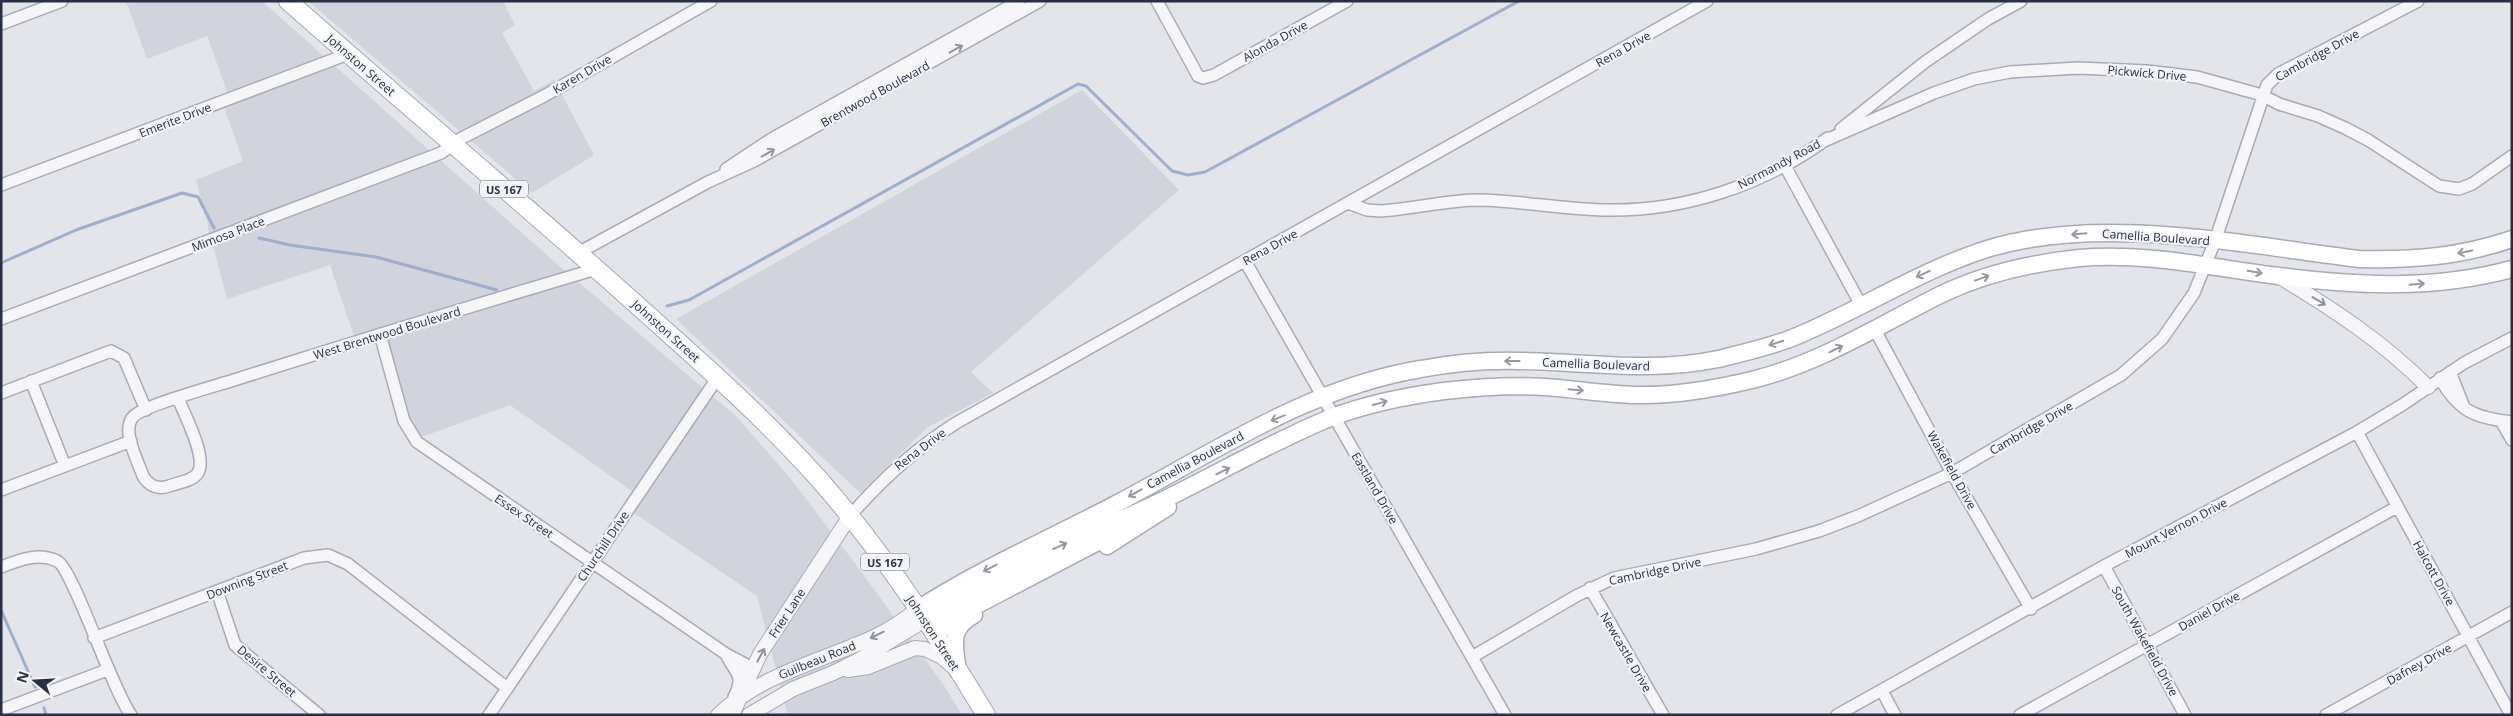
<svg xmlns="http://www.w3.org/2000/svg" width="2513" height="716" font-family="'Open Sans',sans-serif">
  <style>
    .built { fill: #d1d4dd }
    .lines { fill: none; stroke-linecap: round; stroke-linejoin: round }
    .stream { stroke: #9eaecb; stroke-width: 3 }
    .minor-casing { stroke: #a8abb6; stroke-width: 14 }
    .tertiary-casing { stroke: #a8abb6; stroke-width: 16 }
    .secondary-casing { stroke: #a8abb6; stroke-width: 19 }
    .primary-casing { stroke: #a2a8b7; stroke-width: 20 }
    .minor { stroke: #f6f6f9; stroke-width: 11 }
    .tertiary { stroke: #f6f6f9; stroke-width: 14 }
    .secondary { stroke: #fff; stroke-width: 16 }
    .primary { stroke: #fff; stroke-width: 18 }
    .oneway { stroke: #90939e }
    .oneway2 { stroke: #9498a2 }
    .labels { text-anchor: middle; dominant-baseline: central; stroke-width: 4.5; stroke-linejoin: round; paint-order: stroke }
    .shield { fill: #f3f4f8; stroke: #666b7a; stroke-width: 1 }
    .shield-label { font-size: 11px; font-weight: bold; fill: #2a3044 }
    .street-label { font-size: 12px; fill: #2a3044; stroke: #f3f4f8 }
  </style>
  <rect width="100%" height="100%" fill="#e3e5eb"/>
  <!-- built -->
  <path class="built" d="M126,1H262L549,257L736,416L791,479L854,562L943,684L962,715H788L757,596L622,505L632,491L510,405L419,438L410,426L386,333L356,342L330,265L227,299L196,180L243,161L225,110L232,105L207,36L147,59Z
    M308,1H503L515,25L502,33L534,91L554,80L594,155L532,193Z
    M1082,90L1179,190L971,372L993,393L928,427L860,493L676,319Z"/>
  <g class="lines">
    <!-- stream -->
    <path class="stream" d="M259,238L290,245L376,257L497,290
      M1,263L76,230L182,193L198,197L214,228
      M667,306L689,300L1078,84L1086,86L1172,171L1188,175L1205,172L1519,1
      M1,610L35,687
      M44,708L46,715"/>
    <defs>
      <path id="minor" d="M1157,1L1198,76L1203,78L1214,75L1347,1
        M1,24L62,1
        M1841,129L1925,62L1988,19L2021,1
        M1824,141L1934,93L1974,79L2010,72L2078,68L2147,71L2197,77L2262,95L2279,104L2318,116L2345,128L2368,140L2439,186L2459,189L2472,184L2512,156
        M1784,164L1861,305
        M726,169L773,138L1019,1
        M1,185L348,54
        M1348,203L1367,210L1381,211C1414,209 1446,200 1479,200C1521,201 1562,209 1604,210C1684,212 1764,185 1828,138
        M578,253L708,182L754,161L1040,1
        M1245,261L1505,715
        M1,319L441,153L460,139L544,96L711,1
        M1875,330L1952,473L2031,609
        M380,334L404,421L417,442L726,654L745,664L750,675
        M2450,372L2464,407
        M2440,378C2458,411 2475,418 2512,422
        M31,381L65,466
        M1,393L111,351L124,358L146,410
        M178,398C184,414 209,460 197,474C192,481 177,483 169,486C158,490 149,486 143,476C138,461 120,429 134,416C145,405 215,386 234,380C354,342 475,305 596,269
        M2501,421L2512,440
        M2357,432L2511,715
        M1,490L131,441
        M850,516C882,479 915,449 956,423L1707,1
        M2104,566L2185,715
        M1,567C19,560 38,552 57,561C73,568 111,688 131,715
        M1590,588L1663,715
        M217,591L235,645L319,715
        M94,638L304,558L328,555L348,564L507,688
        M727,656C736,674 745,675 734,697
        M1472,657L1576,596L1614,578L1756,549L1819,531L1858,516L1952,473L2121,375L2162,339L2194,293L2215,241L2267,85L2278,74L2418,1
        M1882,691L1895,715
        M1,710L107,670
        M489,715L718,377
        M1837,715L2104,566L2357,432L2402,405L2464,363L2512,338
        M2020,715L2397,507
        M2326,715L2512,612"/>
      <path id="tertiary" d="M2278,276C2333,309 2382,341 2428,387
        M848,670L868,667L915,648L925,649L942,657L952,666
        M718,715C763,673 823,661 876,636C891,629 905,619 918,609
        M732,715L760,654L850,516
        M749,715L793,689L833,673L859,660L925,620"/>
      <path id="secondary" d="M1107,546L1168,507
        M918,609C980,569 1049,539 1114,505C1213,453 1309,387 1421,369C1453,363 1487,360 1520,361C1587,362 1652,373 1718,359C1743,353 1769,347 1792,338C1859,311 1918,271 1987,249C2100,214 2244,245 2359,259C2414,260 2459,257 2512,239
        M925,620C966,596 1007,571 1050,551C1085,534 1122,520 1157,503C1214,476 1271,442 1330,418C1366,404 1406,396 1444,391C1477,387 1511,385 1544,387C1575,389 1605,394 1636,395C1675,396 1714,389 1752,380C1821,363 1879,325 1942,294C1986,273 2032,263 2079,258C2147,252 2213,268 2279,276C2357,286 2435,290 2512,269
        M936,637L948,620L958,615L1113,534
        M958,671C955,646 948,629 974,615"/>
      <path id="primary" d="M288,1C398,98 510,192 619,289C687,350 756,409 817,477C881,549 936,632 986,715"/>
    </defs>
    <!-- minor casing -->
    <use href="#minor" class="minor-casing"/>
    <!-- tertiary casing -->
    <use href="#tertiary" class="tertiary-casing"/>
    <!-- secondary casing -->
    <use href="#secondary" class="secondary-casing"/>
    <!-- primary casing -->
    <use href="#primary" class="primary-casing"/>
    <!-- minor -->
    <use href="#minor" class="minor"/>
    <!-- tertiary -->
    <use href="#tertiary" class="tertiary"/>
    <!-- secondary -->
    <use href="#secondary" class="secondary"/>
    <!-- primary -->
    <use href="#primary" class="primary"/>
  </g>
  <!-- one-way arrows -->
  <defs><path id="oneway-shaft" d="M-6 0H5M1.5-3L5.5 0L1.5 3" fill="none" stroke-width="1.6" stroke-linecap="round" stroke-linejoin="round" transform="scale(1.25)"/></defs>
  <g class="oneway">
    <use href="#oneway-shaft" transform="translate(956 49) rotate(-29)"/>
    <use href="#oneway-shaft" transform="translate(768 153) rotate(-30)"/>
    <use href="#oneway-shaft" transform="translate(2319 301) rotate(31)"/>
    <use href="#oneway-shaft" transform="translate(877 635) rotate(154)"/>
    <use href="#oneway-shaft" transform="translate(761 655) rotate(-61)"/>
  </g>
  <g class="oneway2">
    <use href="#oneway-shaft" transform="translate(2079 234) rotate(175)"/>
    <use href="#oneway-shaft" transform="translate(2465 252) rotate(168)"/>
    <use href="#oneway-shaft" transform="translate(2255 272) rotate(9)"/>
    <use href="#oneway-shaft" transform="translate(1923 274) rotate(156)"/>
    <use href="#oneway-shaft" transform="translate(1982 278) rotate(-20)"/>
    <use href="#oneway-shaft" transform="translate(2417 284) rotate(-5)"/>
    <use href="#oneway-shaft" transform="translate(1776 343) rotate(162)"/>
    <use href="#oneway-shaft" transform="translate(1836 349) rotate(-26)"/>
    <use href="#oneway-shaft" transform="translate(1512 361) rotate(180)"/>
    <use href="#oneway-shaft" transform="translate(1576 390) rotate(5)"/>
    <use href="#oneway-shaft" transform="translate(1380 403) rotate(-15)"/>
    <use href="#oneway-shaft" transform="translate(1278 418) rotate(158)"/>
    <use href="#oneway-shaft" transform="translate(1223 471) rotate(-27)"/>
    <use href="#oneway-shaft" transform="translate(1135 493) rotate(151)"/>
    <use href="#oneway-shaft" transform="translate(1060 546) rotate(-24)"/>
    <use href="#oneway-shaft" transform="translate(990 568) rotate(153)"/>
  </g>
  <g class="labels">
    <!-- shield labels -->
    <g class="shield">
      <rect x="480" y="180.5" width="48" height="17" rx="4"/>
      <rect x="861" y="553.5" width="48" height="17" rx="4"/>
    </g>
    <g class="shield-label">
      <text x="504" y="189">US 167</text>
      <text x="885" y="562">US 167</text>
    </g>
    <!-- street labels -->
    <g class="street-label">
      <text transform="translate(1275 41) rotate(-29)">Alonda Drive</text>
      <text transform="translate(1623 49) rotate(-29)">Rena Drive</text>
      <text transform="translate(2317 55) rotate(-29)">Cambridge Drive</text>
      <text transform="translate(361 65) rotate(41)">Johnston Street</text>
      <text transform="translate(2147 73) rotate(5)">Pickwick Drive</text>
      <text transform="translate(582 74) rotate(-30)">Karen Drive</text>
      <text transform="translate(875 94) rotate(-29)">Brentwood Boulevard</text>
      <text transform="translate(175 120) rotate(-21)">Emerite Drive</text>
      <text transform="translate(1779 164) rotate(-28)">Normandy Road</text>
      <text transform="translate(228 234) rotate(-21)">Mimosa Place</text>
      <text transform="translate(2156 237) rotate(4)">Camellia Boulevard</text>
      <text transform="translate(1270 247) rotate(-29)">Rena Drive</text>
      <text transform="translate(666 331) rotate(42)">Johnston Street</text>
      <text transform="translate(387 333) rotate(-17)">West Brentwood Boulevard</text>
      <text transform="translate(1596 364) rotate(2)">Camellia Boulevard</text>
      <text transform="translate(2031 428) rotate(-30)">Cambridge Drive</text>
      <text transform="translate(920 449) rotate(-37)">Rena Drive</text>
      <text transform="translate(1195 460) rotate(-28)">Camellia Boulevard</text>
      <text transform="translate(1952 470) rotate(61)">Wakefield Drive</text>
      <text transform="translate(1375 488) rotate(60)">Eastland Drive</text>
      <text transform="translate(524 516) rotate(34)">Essex Street</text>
      <text transform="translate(2176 528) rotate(-28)">Mount Vernon Drive</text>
      <text transform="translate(603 546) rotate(-56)">Churchill Drive</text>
      <text transform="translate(1655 571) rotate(-12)">Cambridge Drive</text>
      <text transform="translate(2434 573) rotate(61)">Halcott Drive</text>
      <text transform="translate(247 580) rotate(-21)">Downing Street</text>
      <text transform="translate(2209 611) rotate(-29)">Daniel Drive</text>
      <text transform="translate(787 613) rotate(-57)">Frier Lane</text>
      <text transform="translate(933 633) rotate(57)">Johnston Street</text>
      <text transform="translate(2145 641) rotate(61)">South Wakefield Drive</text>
      <text transform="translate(1626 652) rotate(60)">Newcastle Drive</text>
      <text transform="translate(817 660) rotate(-22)">Guilbeau Road</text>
      <text transform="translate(2419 664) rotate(-29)">Dafney Drive</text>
      <text transform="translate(267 671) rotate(40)">Desire Street</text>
    </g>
  </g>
  <!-- border -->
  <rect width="2513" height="716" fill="none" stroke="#2a3044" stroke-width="5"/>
  <!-- north arrow -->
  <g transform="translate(35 681) rotate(288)" stroke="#f3f4f8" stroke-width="4" paint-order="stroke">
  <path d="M0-4L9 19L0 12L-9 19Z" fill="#2a3044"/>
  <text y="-8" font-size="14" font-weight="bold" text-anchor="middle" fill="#2a3044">N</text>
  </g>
</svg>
